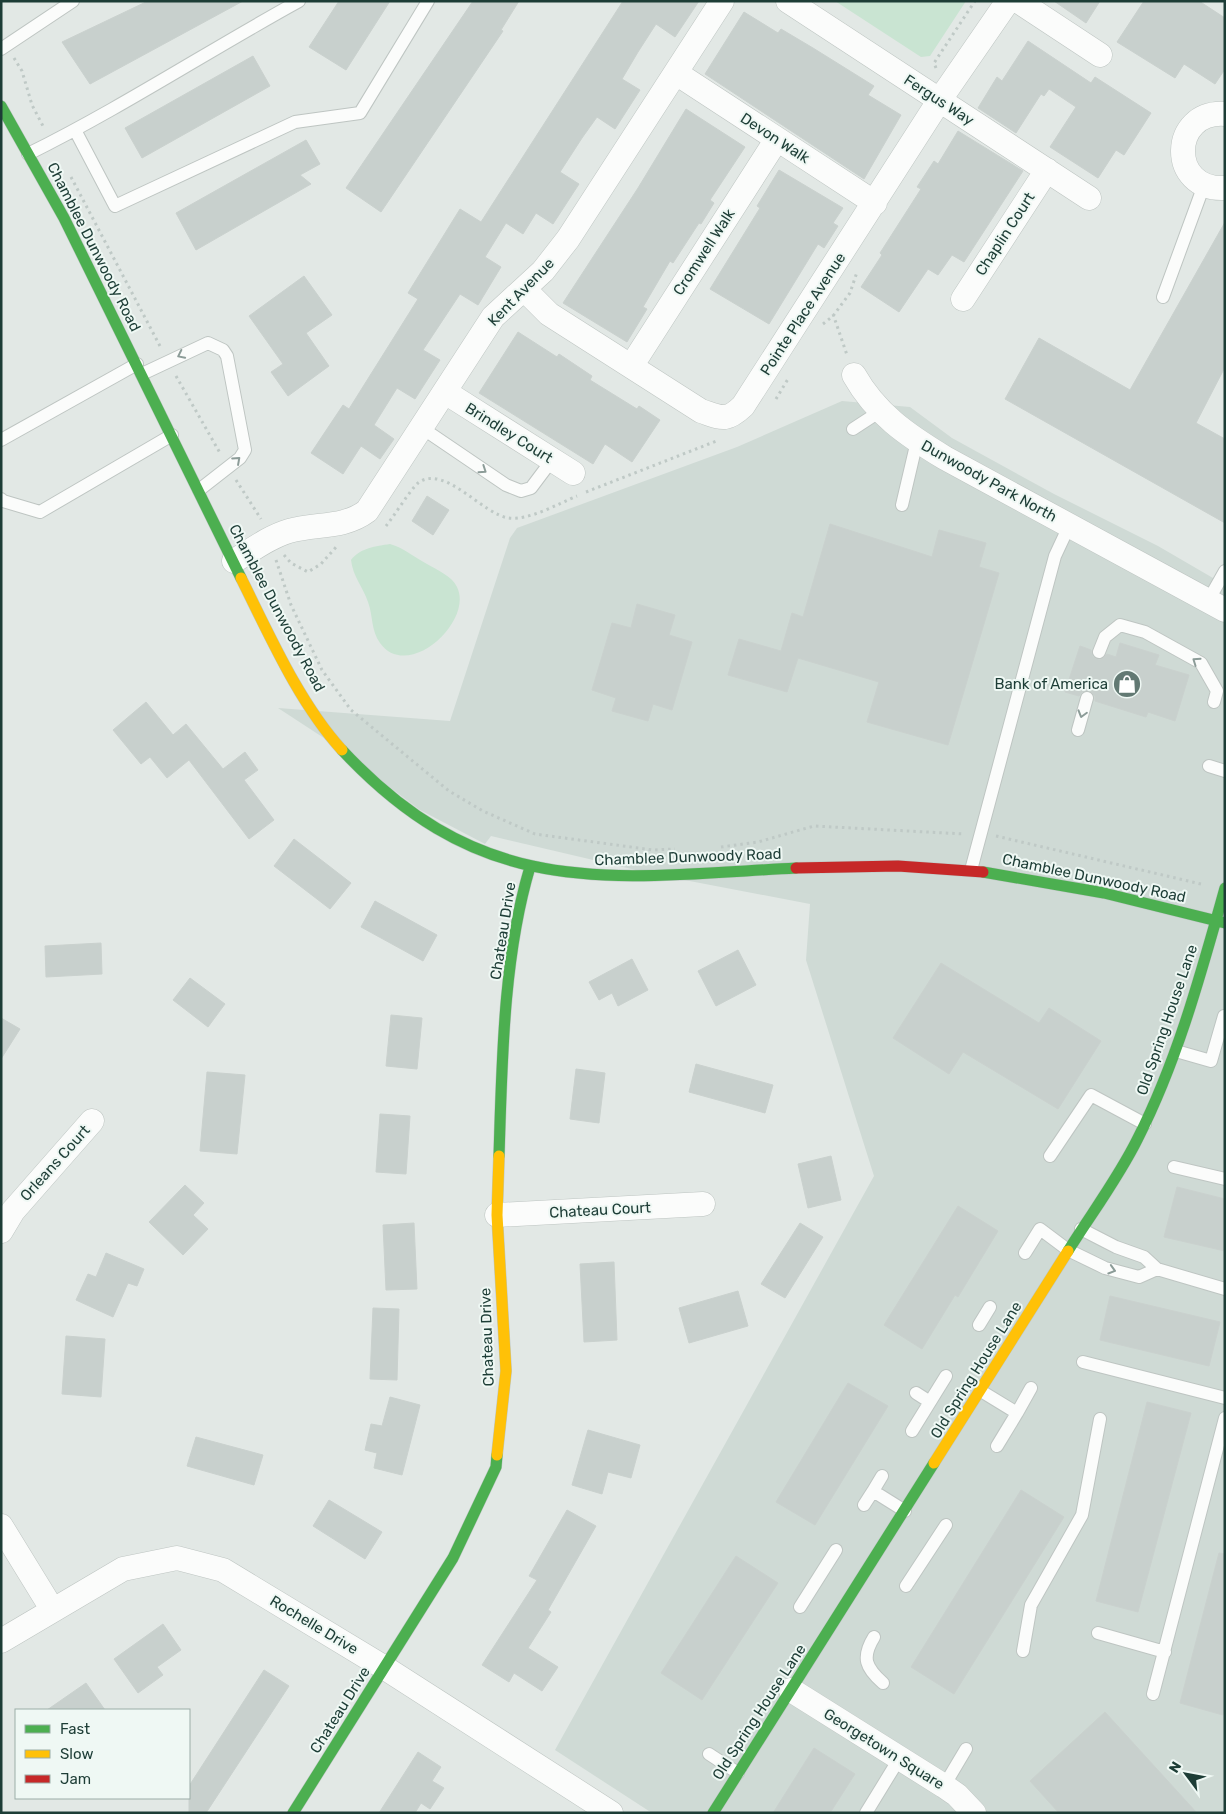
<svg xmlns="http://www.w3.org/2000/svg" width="1226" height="1814" font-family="Rubik,sans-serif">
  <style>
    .built { fill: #cfdad5 }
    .green { fill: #c9e4d2 }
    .building { fill: #c8d0cd; stroke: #cad1ce }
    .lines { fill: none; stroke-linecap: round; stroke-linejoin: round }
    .lane-casing { stroke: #bec5c2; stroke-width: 14 }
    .street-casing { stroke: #bec5c2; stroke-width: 25 }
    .fast-casing { stroke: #bdc6c3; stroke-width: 12 }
    .slow-casing { stroke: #bdc6c3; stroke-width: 12 }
    .jam-casing { stroke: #bdc6c3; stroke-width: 12 }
    .path { stroke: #bfc9c6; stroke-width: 3; stroke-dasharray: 2.5 4; stroke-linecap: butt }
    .lane { stroke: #fbfcfb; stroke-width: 12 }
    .street { stroke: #fbfcfb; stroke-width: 24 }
    .fast { stroke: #4caf50; stroke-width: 11 }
    .slow { stroke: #ffc107; stroke-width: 11 }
    .jam { stroke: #c62828; stroke-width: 11 }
    .oneway { stroke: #8c9c98 }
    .labels { text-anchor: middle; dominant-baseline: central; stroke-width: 4; stroke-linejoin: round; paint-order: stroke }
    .street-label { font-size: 15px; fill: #1d3d36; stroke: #eff8f4 }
    .poi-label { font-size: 15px; fill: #1d3d36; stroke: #eff8f4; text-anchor: end }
  </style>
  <rect width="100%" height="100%" fill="#e2e8e5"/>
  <!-- built -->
  <path class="built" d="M842,401L910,407L952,438L1054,494L1158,546L1225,585V1813H652L555,1750L874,1176L806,960L810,904L653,874L491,836L485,844L420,810L327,740L278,708L450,721L510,538L517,528L737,447Z"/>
  <!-- green -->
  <path class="green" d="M835,1H966L930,56L921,57Z
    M390,544C404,548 414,557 427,564C437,570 452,576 457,587C474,621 408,682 380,643C371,631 373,615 368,602C363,587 353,577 351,560C360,548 376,546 390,544Z"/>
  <!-- building -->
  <path class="building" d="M148,1H243L90,84L62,42Z
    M339,1H390L346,70L309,47Z
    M473,1H519L501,30L503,31L381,212L346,188Z
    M623,1H699L675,37L656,24L638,52L622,79L640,90L615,129L597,117L582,138L560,172L579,184L553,224L536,213L523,234L506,223L485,257L501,267L478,305L460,294L423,350L440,360L415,399L397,388L374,425L394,439L380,459L361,446L343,474L311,453L343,405L349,409L418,299L408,293L460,209L481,222Z
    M1054,1H1100L1086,23Z
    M1144,1H1199L1225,18V69L1215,84L1184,64L1175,78L1117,42Z
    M744,12L778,33L781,29L813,48L874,86L868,95L901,115L864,179L705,74Z
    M1028,41L1091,83L1095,77L1151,113L1124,155L1116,150L1098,178L1050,147L1076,107L1049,89L1044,96L1041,94L1016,133L978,108L997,77L1002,81Z
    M253,56L270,86L142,158L125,128Z
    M686,109L745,147L710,200L714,203L701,224L699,223L673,263L670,261L643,307L647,309L627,342L563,303L638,188Z
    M958,131L1023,171L964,262L952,255L938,275L928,269L899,312L861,287L882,255L880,253L921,189L917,187L934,161L938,164Z
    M306,140L320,164L300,175L311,184L196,250L176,213Z
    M779,170L843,208L833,223L838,226L824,248L818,244L769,324L710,289L760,208L757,206Z
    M1225,222V367L1196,423L1225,439V523L1005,399L1039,338L1130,390Z
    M304,276L332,315L306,333L329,366L288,396L271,372L283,364L249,316Z
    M518,332L557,357L559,354L592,376L590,380L637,409L639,406L660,420L632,462L605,444L593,464L479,393Z
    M427,496L449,510L433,535L412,521Z
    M830,524L932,557L939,530L986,543L979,567L999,573L948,745L867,722L879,682L798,658L787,692L728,675L739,639L781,651L792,613L803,617Z
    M637,604L675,615L669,635L692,642L672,710L653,704L648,721L612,711L616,698L592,690L612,623L631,628Z
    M1120,643L1159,655L1155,665L1189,675L1175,721L1148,712L1146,717L1095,701V696L1089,690L1082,692L1079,696L1065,692L1080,646L1091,650L1093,657L1100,660L1107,654L1116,657Z
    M146,702L173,735L186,724L223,769L245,752L258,770L244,780L274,820L249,839L189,760L167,778L150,757L141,764L113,730Z
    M294,839L351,883L330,909L274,866Z
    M375,901L437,935L423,961L361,927Z
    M101,943L102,974L46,977L45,946Z
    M738,950L756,985L716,1006L698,971Z
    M632,959L648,990L618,1006L612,993L599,1000L589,982Z
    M941,963L1039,1023L1049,1008L1101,1041L1058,1109L963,1052L949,1074L893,1038Z
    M190,978L225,1004L208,1027L173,1000Z
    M391,1015L422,1018L417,1069L386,1066Z
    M1,1018L20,1029L1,1059Z
    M696,1064L773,1085L765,1113L689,1092Z
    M576,1069L605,1073L599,1123L570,1119Z
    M207,1072L245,1075L237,1154L200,1151Z
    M380,1114L410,1116L406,1174L376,1172Z
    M831,1156L841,1200L808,1208L798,1164Z
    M185,1185L204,1203L193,1215L208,1229L183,1255L149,1222Z
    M1177,1187L1225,1199V1251L1164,1237Z
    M958,1206L998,1231L958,1297L955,1295L922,1349L884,1325Z
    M414,1223L417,1289L386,1290L383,1225Z
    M800,1223L823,1237L785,1298L761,1284Z
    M106,1253L144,1269L137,1286L128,1283L113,1317L76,1300L88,1274L96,1277Z
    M614,1262L617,1340L584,1342L580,1264Z
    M738,1291L748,1326L689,1343L679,1308Z
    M1110,1296L1220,1322L1209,1366L1100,1340Z
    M373,1308L399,1309L397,1380L370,1379Z
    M66,1336L105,1339L101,1397L62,1394Z
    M848,1383L888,1406L815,1525L776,1502Z
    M390,1397L420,1405L402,1475L374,1468L377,1453L365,1450L371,1424L382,1426Z
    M1147,1402L1191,1413L1138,1612L1096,1601Z
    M588,1430L640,1445L631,1478L608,1472L602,1494L572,1485Z
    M196,1437L263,1455L254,1485L187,1466Z
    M1021,1490L1064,1517L954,1694L911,1667Z
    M329,1500L382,1532L365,1559L313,1526Z
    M567,1510L596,1526L548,1610L551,1612L528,1648L558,1667L542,1691L514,1673L509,1682L482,1665L537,1580L529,1576Z
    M1219,1553L1225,1554V1707L1223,1715L1180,1703Z
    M736,1556L778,1583L702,1700L661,1673Z
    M163,1624L181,1650L157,1667L163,1675L138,1693L114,1659Z
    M264,1670L289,1686L206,1813H189V1786Z
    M86,1683L105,1710H47Z
    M1105,1712L1197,1813H1059L1030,1781Z
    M814,1748L855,1774L830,1813H773Z
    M418,1752L441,1767L432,1781L444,1788L430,1809L421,1803L415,1813H379Z"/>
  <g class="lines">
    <defs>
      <path id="lane" d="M1,49L73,1
        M75,130L115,206L295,122L360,113L428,1
        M28,154C121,108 208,51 299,1
        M1163,297L1204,185
        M142,374L208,343L223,350L227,356L245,450L240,458L199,490
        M422,428L506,485L521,491L531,488L552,460
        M853,429L879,412
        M1,440L137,364
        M1,499L3,501L40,512L172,435
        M902,505L917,441
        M1208,601L1225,571
        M1099,652L1105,637L1120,625L1145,632L1201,663L1217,691L1214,702
        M1078,730L1087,698
        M1209,766L1225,771
        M971,870L1055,556L1069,526
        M1176,1051L1211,1061L1224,1016
        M1050,1156L1091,1095L1145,1124
        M1174,1167L1225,1179
        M1081,1229L1116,1247L1144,1257L1157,1269L1225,1289
        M1025,1253L1040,1229L1068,1250L1105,1268L1139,1277L1157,1269
        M979,1325L990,1307
        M1083,1362L1225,1398
        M981,1391L1017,1413L997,1446
        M916,1393L930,1402
        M1017,1413L1031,1388
        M912,1431L946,1376
        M882,1476L873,1491L905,1511
        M864,1505L873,1491
        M906,1586L946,1525
        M800,1607L836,1550
        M1098,1633L1165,1652
        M874,1637C861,1658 866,1668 883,1683
        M1023,1651L1031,1605L1082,1515L1100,1419
        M1153,1694L1225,1418
        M709,1754L738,1773
        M944,1786L966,1749
        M866,1813L899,1759"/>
      <path id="street" d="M788,1L1089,198
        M1018,1L1100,55
        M676,73L875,203
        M1225,114C1170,110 1168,191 1225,188
        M524,289L549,314L701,411C722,418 726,422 743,406L939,101L1008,1
        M963,299L1047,170
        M632,365L777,139
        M854,375C876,414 907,435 945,458L1225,610
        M445,392L573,473
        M234,561C252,550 269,537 289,531C316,523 343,529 367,511L493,317L543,271L568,239L722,1
        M497,1215L703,1204
        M1,1231L13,1211L92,1121
        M1,1526L52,1609
        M1,1641L123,1569L177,1558L223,1570L385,1668L611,1813
        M791,1690L944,1786L957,1795L974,1813"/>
      <path id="fast" d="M1,106L64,218L241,578
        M342,750C484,902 608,878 796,868
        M983,872L1104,893L1225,923
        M499,1156C502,1063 503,957 530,867
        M1068,1251C1091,1214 1119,1177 1138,1138C1178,1059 1201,973 1225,888
        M293,1813L453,1558L496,1467L497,1455
        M713,1813L934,1463"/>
      <path id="slow" d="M241,578C269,634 299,703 342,750
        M497,1455L506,1371L497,1215L499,1156
        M934,1463L1068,1251"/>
      <path id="jam" d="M796,868L898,866L983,872"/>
    </defs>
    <!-- lane casing -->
    <use href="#lane" class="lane-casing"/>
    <!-- street casing -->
    <use href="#street" class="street-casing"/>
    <!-- fast casing -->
    <use href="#fast" class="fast-casing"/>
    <!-- slow casing -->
    <use href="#slow" class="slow-casing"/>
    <!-- jam casing -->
    <use href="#jam" class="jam-casing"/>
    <!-- path -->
    <path class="path" d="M14,58L22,71L32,105L44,128
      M936,68L934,63L975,1
      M71,177L161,348
      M833,314L847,355
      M823,324L833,316L850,293L857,272
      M176,376L220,453
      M776,399L788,379
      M236,480L261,519
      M586,492L719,440
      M386,526C394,516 411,489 418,483C444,463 483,515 509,518C528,521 560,503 577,496
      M284,555L291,563L308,572L321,564L337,546
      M276,560L291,605L322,670L351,710L449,791L483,811L535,834L653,850L675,849
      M996,836L1201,884
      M721,847L758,842L814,826L964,834"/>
    <!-- lane -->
    <use href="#lane" class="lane"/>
    <!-- street -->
    <use href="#street" class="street"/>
    <!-- fast -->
    <use href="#fast" class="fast"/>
    <!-- slow -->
    <use href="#slow" class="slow"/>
    <!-- jam -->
    <use href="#jam" class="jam"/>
  </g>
  <!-- one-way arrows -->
  <defs><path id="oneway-chevron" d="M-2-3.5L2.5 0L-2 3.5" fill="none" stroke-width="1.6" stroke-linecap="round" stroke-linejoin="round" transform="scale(1.25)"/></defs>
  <g class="oneway">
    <use href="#oneway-chevron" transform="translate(181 355) rotate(154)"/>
    <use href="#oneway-chevron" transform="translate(237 460) rotate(-42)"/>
    <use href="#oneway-chevron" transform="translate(483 470) rotate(34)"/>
    <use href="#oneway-chevron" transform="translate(1196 661) rotate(-145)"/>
    <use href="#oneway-chevron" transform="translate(1082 714) rotate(106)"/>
    <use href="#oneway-chevron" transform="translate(1112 1270) rotate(17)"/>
  </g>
  <!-- icons -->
  <defs>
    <symbol id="shop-disc" viewBox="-11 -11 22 22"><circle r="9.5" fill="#627973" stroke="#eff8f4"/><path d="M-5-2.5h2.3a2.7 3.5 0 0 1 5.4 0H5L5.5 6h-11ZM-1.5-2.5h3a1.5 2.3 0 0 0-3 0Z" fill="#fff"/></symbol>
  </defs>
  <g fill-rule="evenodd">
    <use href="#shop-disc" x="1111" y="668" width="32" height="32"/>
  </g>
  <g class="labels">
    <!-- street labels -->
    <g class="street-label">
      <text transform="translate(939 100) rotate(33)">Fergus Way</text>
      <text transform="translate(775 138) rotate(33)">Devon Walk</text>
      <text transform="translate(1005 234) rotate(-57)">Chaplin Court</text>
      <text transform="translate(94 247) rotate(63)">Chamblee Dunwoody Road</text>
      <text transform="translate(704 252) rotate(-57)">Cromwell Walk</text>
      <text transform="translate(521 292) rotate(-46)">Kent Avenue</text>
      <text transform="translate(803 314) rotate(-57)">Pointe Place Avenue</text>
      <text transform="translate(509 433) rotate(32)">Brindley Court</text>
      <text transform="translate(989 481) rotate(29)">Dunwoody Park North</text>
      <text transform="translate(277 608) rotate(62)">Chamblee Dunwoody Road</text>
      <text transform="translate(688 857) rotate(-2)">Chamblee Dunwoody Road</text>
      <text transform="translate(1094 878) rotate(12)">Chamblee Dunwoody Road</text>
      <text transform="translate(503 931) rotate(-81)">Chateau Drive</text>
      <text transform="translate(1167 1020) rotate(-71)">Old Spring House Lane</text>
      <text transform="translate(55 1163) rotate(-48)">Orleans Court</text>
      <text transform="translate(600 1210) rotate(-3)">Chateau Court</text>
      <text transform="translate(487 1337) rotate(-92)">Chateau Drive</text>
      <text transform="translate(976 1370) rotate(-58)">Old Spring House Lane</text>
      <text transform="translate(314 1625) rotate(31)">Rochelle Drive</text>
      <text transform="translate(340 1710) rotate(-58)">Chateau Drive</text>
      <text transform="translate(759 1712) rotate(-57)">Old Spring House Lane</text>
      <text transform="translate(884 1749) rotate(32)">Georgetown Square</text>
    </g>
    <!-- poi labels -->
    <g class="poi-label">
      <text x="1108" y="684">Bank of America</text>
    </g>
  </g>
  <!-- border -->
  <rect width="1226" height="1814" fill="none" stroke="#1d3d36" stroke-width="5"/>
  <!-- legend -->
  <rect x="15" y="1709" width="175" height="90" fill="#eff8f4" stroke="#9bada8"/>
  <rect x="25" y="1725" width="25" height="8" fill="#4caf50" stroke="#9bada8"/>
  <text x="60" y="1734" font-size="15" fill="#1d3d36">Fast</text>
  <rect x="25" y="1750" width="25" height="8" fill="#ffc107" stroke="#9bada8"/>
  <text x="60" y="1759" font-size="15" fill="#1d3d36">Slow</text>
  <rect x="25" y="1775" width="25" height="8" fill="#c62828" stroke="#9bada8"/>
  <text x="60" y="1784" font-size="15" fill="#1d3d36">Jam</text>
  <!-- north arrow -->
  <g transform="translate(1186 1774) rotate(302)" stroke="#eff8f4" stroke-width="4" paint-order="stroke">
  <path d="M0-4L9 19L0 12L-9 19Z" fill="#1d3d36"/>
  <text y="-8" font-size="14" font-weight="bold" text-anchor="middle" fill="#1d3d36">N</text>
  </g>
</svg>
